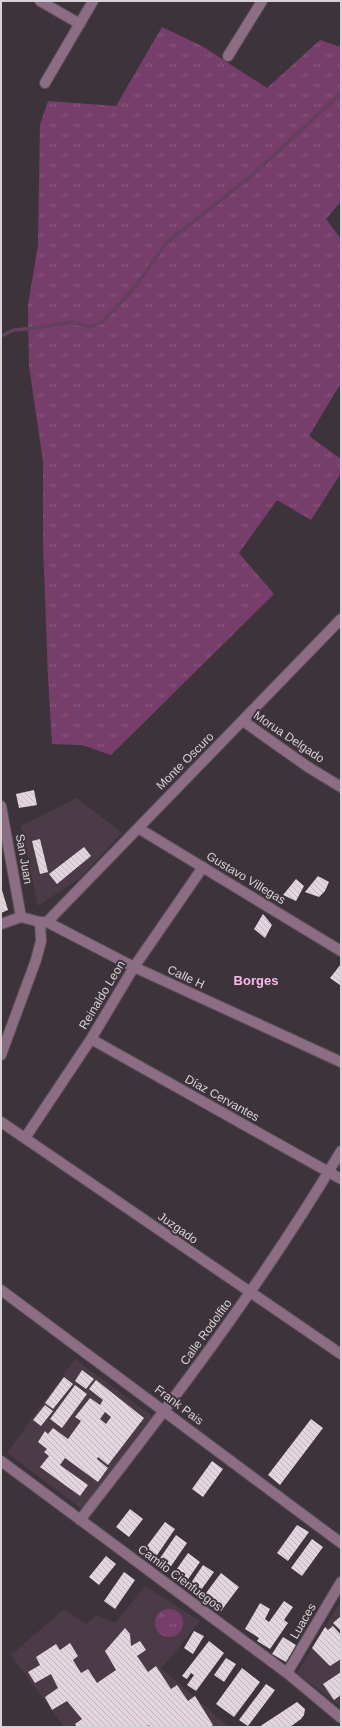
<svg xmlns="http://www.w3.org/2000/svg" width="342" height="1728" font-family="Arial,sans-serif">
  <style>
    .built { fill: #4a3b46 }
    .grass { fill: url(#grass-tufts) }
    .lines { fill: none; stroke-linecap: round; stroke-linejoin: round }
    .stream { stroke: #63405e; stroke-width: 3.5 }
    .building { fill: url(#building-back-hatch); fill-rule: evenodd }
    .minor-casing { stroke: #595057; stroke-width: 12 }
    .minor { stroke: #8c6d84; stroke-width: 10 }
    .labels { text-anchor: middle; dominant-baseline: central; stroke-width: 4; stroke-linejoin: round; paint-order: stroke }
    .street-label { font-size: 12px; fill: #d8d1d6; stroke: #3d343b }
    .neighbourhood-label { font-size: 13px; font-weight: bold; fill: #fbb9eb; stroke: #3d343b }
  </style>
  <defs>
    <pattern id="grass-tufts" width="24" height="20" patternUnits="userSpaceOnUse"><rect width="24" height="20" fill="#773d6b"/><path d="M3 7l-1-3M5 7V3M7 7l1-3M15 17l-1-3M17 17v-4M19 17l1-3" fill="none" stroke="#8a587f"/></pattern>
    <pattern id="building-back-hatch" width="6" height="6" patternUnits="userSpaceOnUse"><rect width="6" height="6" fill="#e2d5de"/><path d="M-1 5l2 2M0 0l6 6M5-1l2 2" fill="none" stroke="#c2b7be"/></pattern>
  </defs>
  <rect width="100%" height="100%" fill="#3d343b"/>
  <!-- built -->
  <path class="built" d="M77,798L122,833L80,878L38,906L21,826Z
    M75,1359L152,1416L82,1509L7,1453Z
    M145,1586L200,1621L173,1655L161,1668L229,1727H64L11,1655L64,1609L86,1624L97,1615L115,1623Z
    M341,1601V1707L297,1673Z"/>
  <!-- grass -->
  <path class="grass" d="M162,27L202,46L267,88L320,40L341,47V201L326,219L341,239V383L309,436L341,459V473L311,520L277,500L239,553L274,594L111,755L82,745L52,744L48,678L43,543V462L29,366L28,305L38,245L40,125L48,101L116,106Z
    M155 1623a14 14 0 1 1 28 0a14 14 0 1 1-28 0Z"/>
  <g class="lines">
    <!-- stream -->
    <path class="stream" d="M1,336L14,330L37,328L71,322L91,327L102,322L135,287L166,243L250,177L341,93"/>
  </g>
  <!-- building -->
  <path class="building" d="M34,790L37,805L19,808L16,794Z
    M40,839L48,872L40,874L32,841Z
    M84,847L91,856L57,884L49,874Z
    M318,876L329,882L325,891L319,897L305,892Z
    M296,879L304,886L296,901L283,895Z
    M1,887L8,910L1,913Z
    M263,914L272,925L265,938L254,929Z
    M341,964V984L340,985L330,978Z
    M82,1370L94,1379L86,1389L75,1381Z
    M64,1377L73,1384L53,1409L45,1403Z
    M96,1380L144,1418L108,1465L98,1457L97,1459L108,1468L98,1482L65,1458L60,1465L88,1485L80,1496L40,1467L49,1456L44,1452L47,1449L38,1442L45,1431L48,1434L53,1428L68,1439L81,1421L75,1417L90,1398L100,1405L103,1400L89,1389ZM105,1412L111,1417L106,1424L100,1419Z
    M75,1385L87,1394L62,1428L50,1419Z
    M45,1405L53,1411L41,1426L33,1420Z
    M311,1419L323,1428L280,1485L268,1475Z
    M212,1461L223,1469L203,1497L192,1489Z
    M130,1509L143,1519L129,1537L116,1527Z
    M165,1522L175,1529L155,1558L144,1550Z
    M297,1525L309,1532L288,1561L277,1553Z
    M176,1535L187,1543L167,1572L156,1564Z
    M312,1539L323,1547L302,1576L291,1568Z
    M188,1553L200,1562L186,1582L174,1573Z
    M106,1556L116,1564L99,1585L89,1577Z
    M203,1565L214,1572L201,1590L191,1583Z
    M124,1572L135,1580L115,1609L104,1601Z
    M221,1573L239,1587L221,1611L203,1597Z
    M284,1601L293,1607L284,1620L288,1623L270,1649L257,1641L259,1638L245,1629L260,1603L270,1609L265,1619L269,1622Z
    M341,1616V1631L333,1623Z
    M333,1626L341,1635V1659L330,1666L312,1648L325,1627L328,1630Z
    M125,1628L130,1634L131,1646L140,1641L146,1650L137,1656L148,1672L156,1666L171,1689L177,1685L188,1701L195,1696L213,1725L210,1727H150L149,1725L146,1727H77L75,1724L82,1719L67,1701L52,1710L45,1697L58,1688L51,1674L35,1683L28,1672L40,1665L36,1657L56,1644L60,1650L70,1643L78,1656L73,1660L81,1673L88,1669L97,1683L116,1670L105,1651Z
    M194,1631L204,1636L193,1654L184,1648Z
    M283,1637L296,1645L286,1662L272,1654Z
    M209,1641L224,1653L196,1691L187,1685L194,1675L191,1673L187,1679L182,1676Z
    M226,1658L236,1664L224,1682L214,1675Z
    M242,1668L260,1682L234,1717L216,1704Z
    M341,1672V1695L334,1700L323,1684Z
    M266,1684L275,1690L248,1726L239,1720Z
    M297,1702L305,1709L304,1715L301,1719L290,1727H259Z"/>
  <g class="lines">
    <defs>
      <path id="minor" d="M40,1L80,24
        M228,56L262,1
        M45,83L93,1
        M243,721L308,767L341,787
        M1,806L21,917
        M138,828L341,951
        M21,917L40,922H47L134,967L341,1062
        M47,922L341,619
        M1,924L21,917
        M91,1039L341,1179
        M1,1055L36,960L41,941L40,922
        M1,1122L341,1354
        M25,1138L91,1039L134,967L203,867
        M1,1290L341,1543
        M1,1461L287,1673L341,1718
        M80,1520C173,1401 264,1281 341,1151
        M287,1673L341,1582"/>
    </defs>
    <!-- minor casing -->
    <use href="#minor" class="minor-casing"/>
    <!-- minor -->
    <use href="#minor" class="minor"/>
  </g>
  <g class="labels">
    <!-- street labels -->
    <g class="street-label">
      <text transform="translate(289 737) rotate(34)">Morua Delgado</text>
      <text transform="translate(185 761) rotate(-45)">Monte Oscuro</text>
      <text transform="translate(24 859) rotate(80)">San Juan</text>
      <text transform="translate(246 878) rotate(31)">Gustavo Villegas</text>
      <text transform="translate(186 977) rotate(25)">Calle H</text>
      <text transform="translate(102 995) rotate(-59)">Reinaldo Leon</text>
      <text transform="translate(222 1098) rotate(29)">Díaz Cervantes</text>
      <text transform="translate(178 1228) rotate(35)">Juzgado</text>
      <text transform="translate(206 1332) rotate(-54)">Calle Rodolfito</text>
      <text transform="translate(179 1405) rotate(37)">Frank Pais</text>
      <text transform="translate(180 1578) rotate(37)">Camilo Cienfuegos</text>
      <text transform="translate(303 1621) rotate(-60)">Luaces</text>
    </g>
    <!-- neighbourhood labels -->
    <g class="neighbourhood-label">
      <text x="256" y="980">Borges</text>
    </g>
  </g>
  <!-- border -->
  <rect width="342" height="1728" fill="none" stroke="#d8d1d6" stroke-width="4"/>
</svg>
